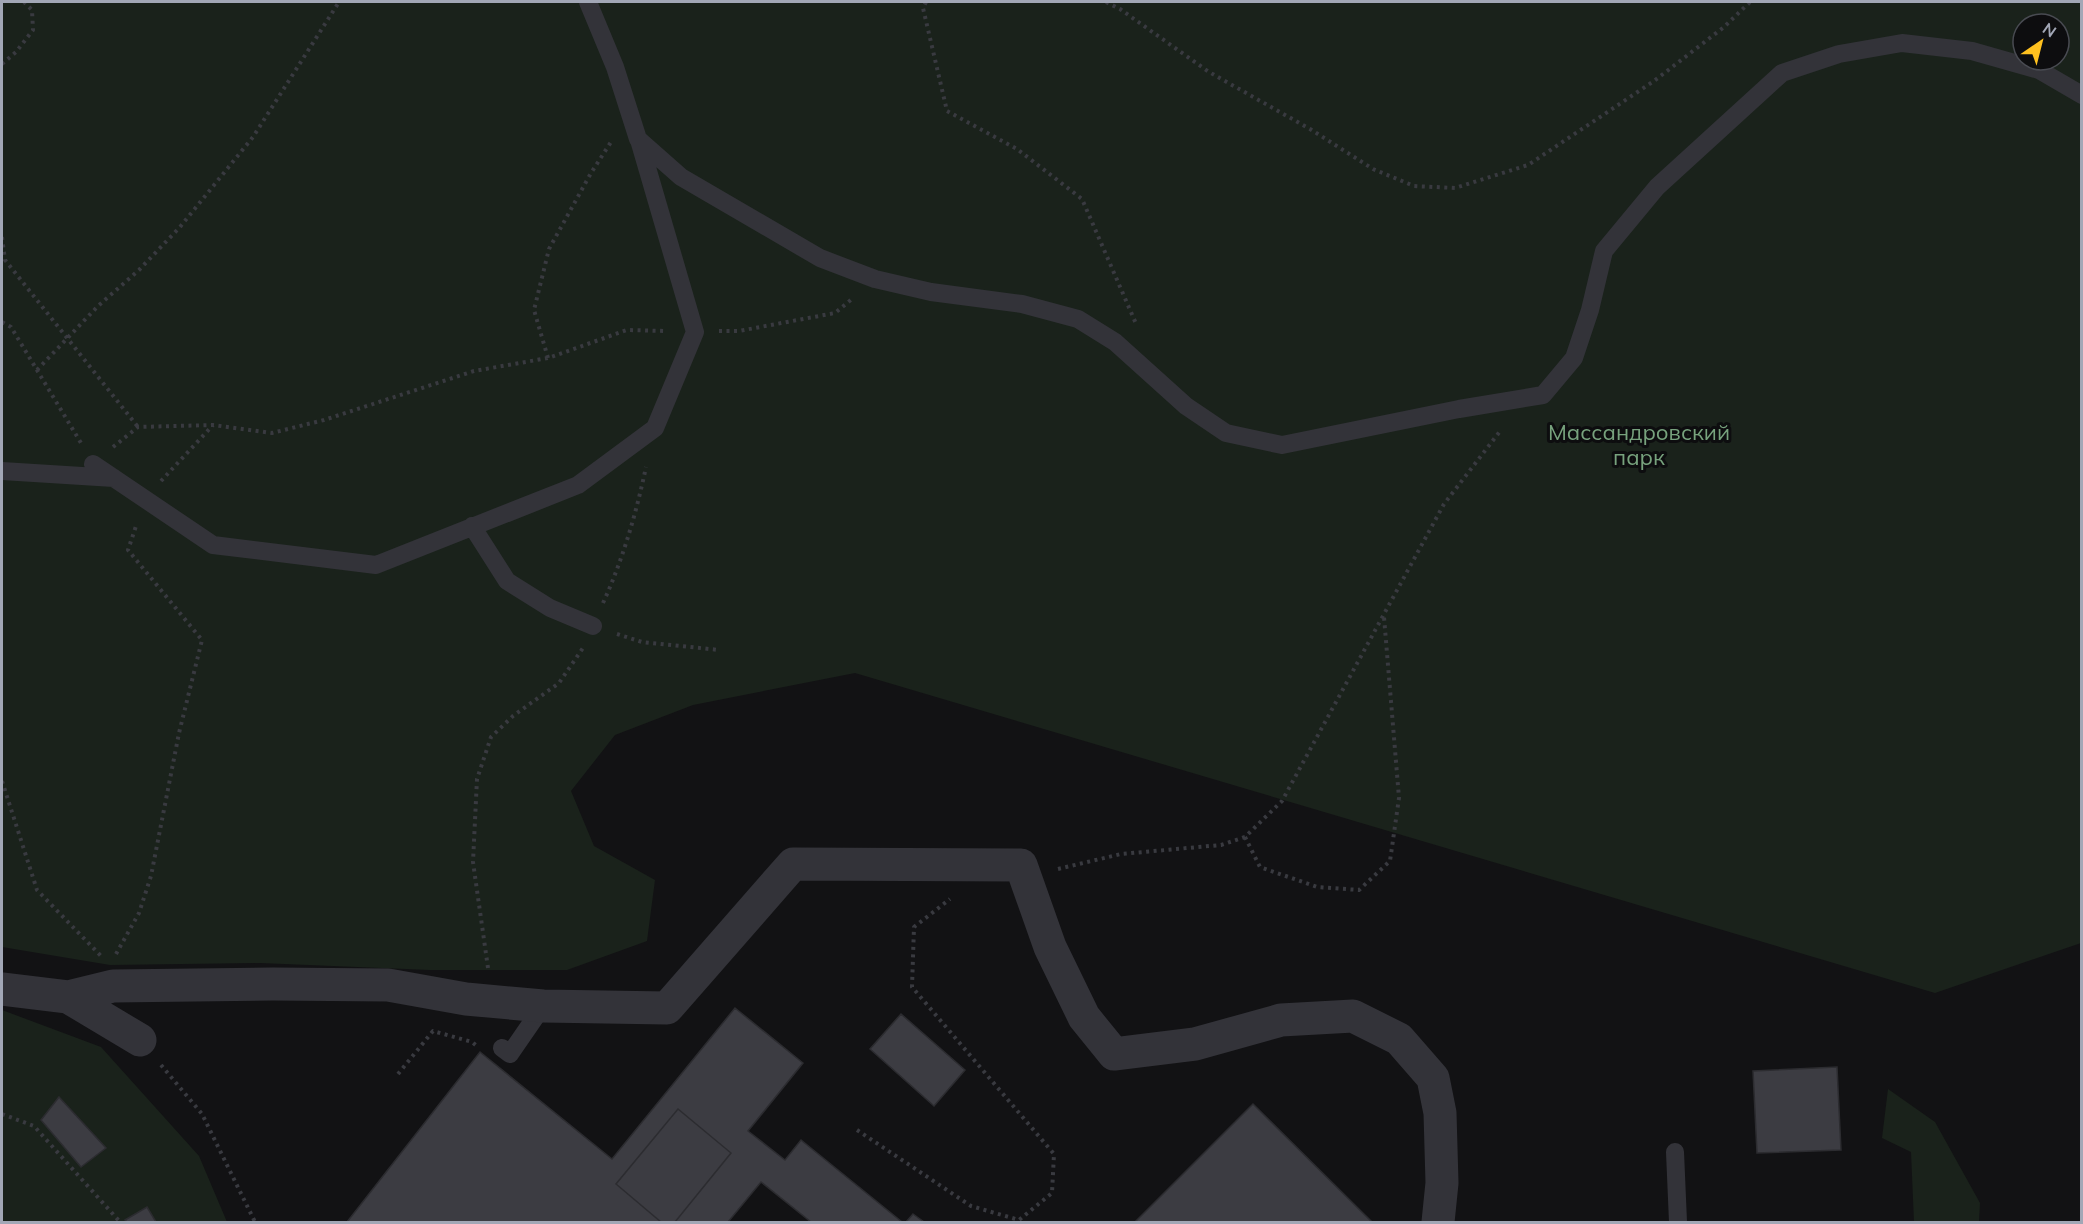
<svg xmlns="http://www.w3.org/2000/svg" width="2083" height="1224" font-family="Mulish,sans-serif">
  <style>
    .green { fill: #1a221b; fill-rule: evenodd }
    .building { fill: #3c3c42; stroke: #2c2c30; stroke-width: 1.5 }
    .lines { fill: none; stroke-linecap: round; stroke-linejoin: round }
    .path { stroke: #393a40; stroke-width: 4; stroke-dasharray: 3 4.5; stroke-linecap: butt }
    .lane { stroke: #333339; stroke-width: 18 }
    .street { stroke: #333339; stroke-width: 33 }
    .labels { text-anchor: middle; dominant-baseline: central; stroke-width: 6; stroke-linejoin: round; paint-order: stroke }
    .park-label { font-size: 22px; fill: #77a27d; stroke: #0d0d0f }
  </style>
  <rect width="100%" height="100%" fill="#121214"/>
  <!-- green -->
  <path class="green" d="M2,2H2081V943L1935,993L855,673L693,705L615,735L571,791L594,846L655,880L647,941L567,970H430L260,963L110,965L2,947ZM2023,24H2059V60H2023Z
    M2,1010L101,1047L199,1156L227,1222H2Z
    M1888,1089L1935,1122L1980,1203L1979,1222H1914L1911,1152L1882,1138Z"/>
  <!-- building -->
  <path class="building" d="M735,1008L803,1063L748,1131L785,1160L801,1140L902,1222H811L761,1182L728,1222H347L480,1052L612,1159Z
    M901,1014L965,1070L934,1106L870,1049Z
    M1837,1067L1841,1150L1757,1153L1753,1071Z
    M59,1097L106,1148L81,1167L41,1120Z
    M1253,1104L1372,1222H1135Z
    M678,1109L731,1153L675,1222H661L616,1184Z
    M147,1207L156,1222H127L125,1220Z
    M913,1214L924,1222H906Z"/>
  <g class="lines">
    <!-- path -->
    <path class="path" d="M926,2L923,8L947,111L1017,149L1082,199L1137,326
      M1106,2L1120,9L1209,72L1310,129L1373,169L1414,186L1455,188L1528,165L1654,81L1724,27L1750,2
      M2,64L16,52L33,30L32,10L24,2
      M2,237L5,260L138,427
      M2,322L11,327L81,443
      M719,331H739L835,313L852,299
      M548,358L534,310L549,249L591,173L611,142
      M37,370L98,306L139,270L180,227L253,137L339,2
      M113,447L138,427L213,425L272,433L324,420L474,371L548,358L627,330L667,331
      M161,481L213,425
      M603,603C623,559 636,514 646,467
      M617,634L642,642L719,650
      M2,781L37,890L101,956
      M1245,837L1260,867L1317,887L1359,890L1390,861L1399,798L1384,617
      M1058,869L1121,854L1221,845L1245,837L1282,801L1444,504L1501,430
      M116,954L139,913L151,876L179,733L202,640L128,550L137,523
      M488,968L473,862L477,779L491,737L513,716L559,683L583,648
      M161,1065L202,1114L255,1222
      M398,1074L433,1031L472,1042L478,1047
      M2,1114L34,1126L120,1222
      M857,1130L971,1206L1019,1220L1052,1193L1054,1154L912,987L914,927L950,899"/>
    <!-- lane -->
    <path class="lane" d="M588,2L615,67L638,139L681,177L820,258L875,279L931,292L1022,304L1078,319L1115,342L1186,406L1226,433L1282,445L1459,409L1543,395L1574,358L1590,310L1604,251L1657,187L1782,73L1839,54L1902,43L1972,51L2039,70L2082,95
      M93,464L213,545L376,565L578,485L655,428L695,332L639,140
      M2,471L114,478
      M472,526L507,581L550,608L593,626
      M502,1048L510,1054L543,1006
      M1675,1152L1678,1222"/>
    <!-- street -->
    <path class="street" d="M2,989L68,997L140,1040
      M68,997L113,986L273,984L388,985L466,999L543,1006L667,1008L793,864L1021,865L1050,947L1084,1017L1114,1054L1195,1044L1281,1020L1353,1016L1399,1039L1433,1078L1440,1113L1442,1183L1438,1222"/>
  </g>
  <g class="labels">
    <!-- park labels -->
    <g class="park-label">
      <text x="1639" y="432">Массандровский<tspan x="1639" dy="25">парк</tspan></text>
    </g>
  </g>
  <!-- border -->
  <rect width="2083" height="1224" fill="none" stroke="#a2a7b6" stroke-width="6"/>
  <!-- north arrow -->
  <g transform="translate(2041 42) rotate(35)"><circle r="28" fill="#0d0d0f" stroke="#494b52" stroke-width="1.5"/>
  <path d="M0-4.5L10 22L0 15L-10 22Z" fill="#ffc11f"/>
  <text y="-9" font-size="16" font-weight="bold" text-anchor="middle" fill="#a2a7b6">N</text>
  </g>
</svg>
